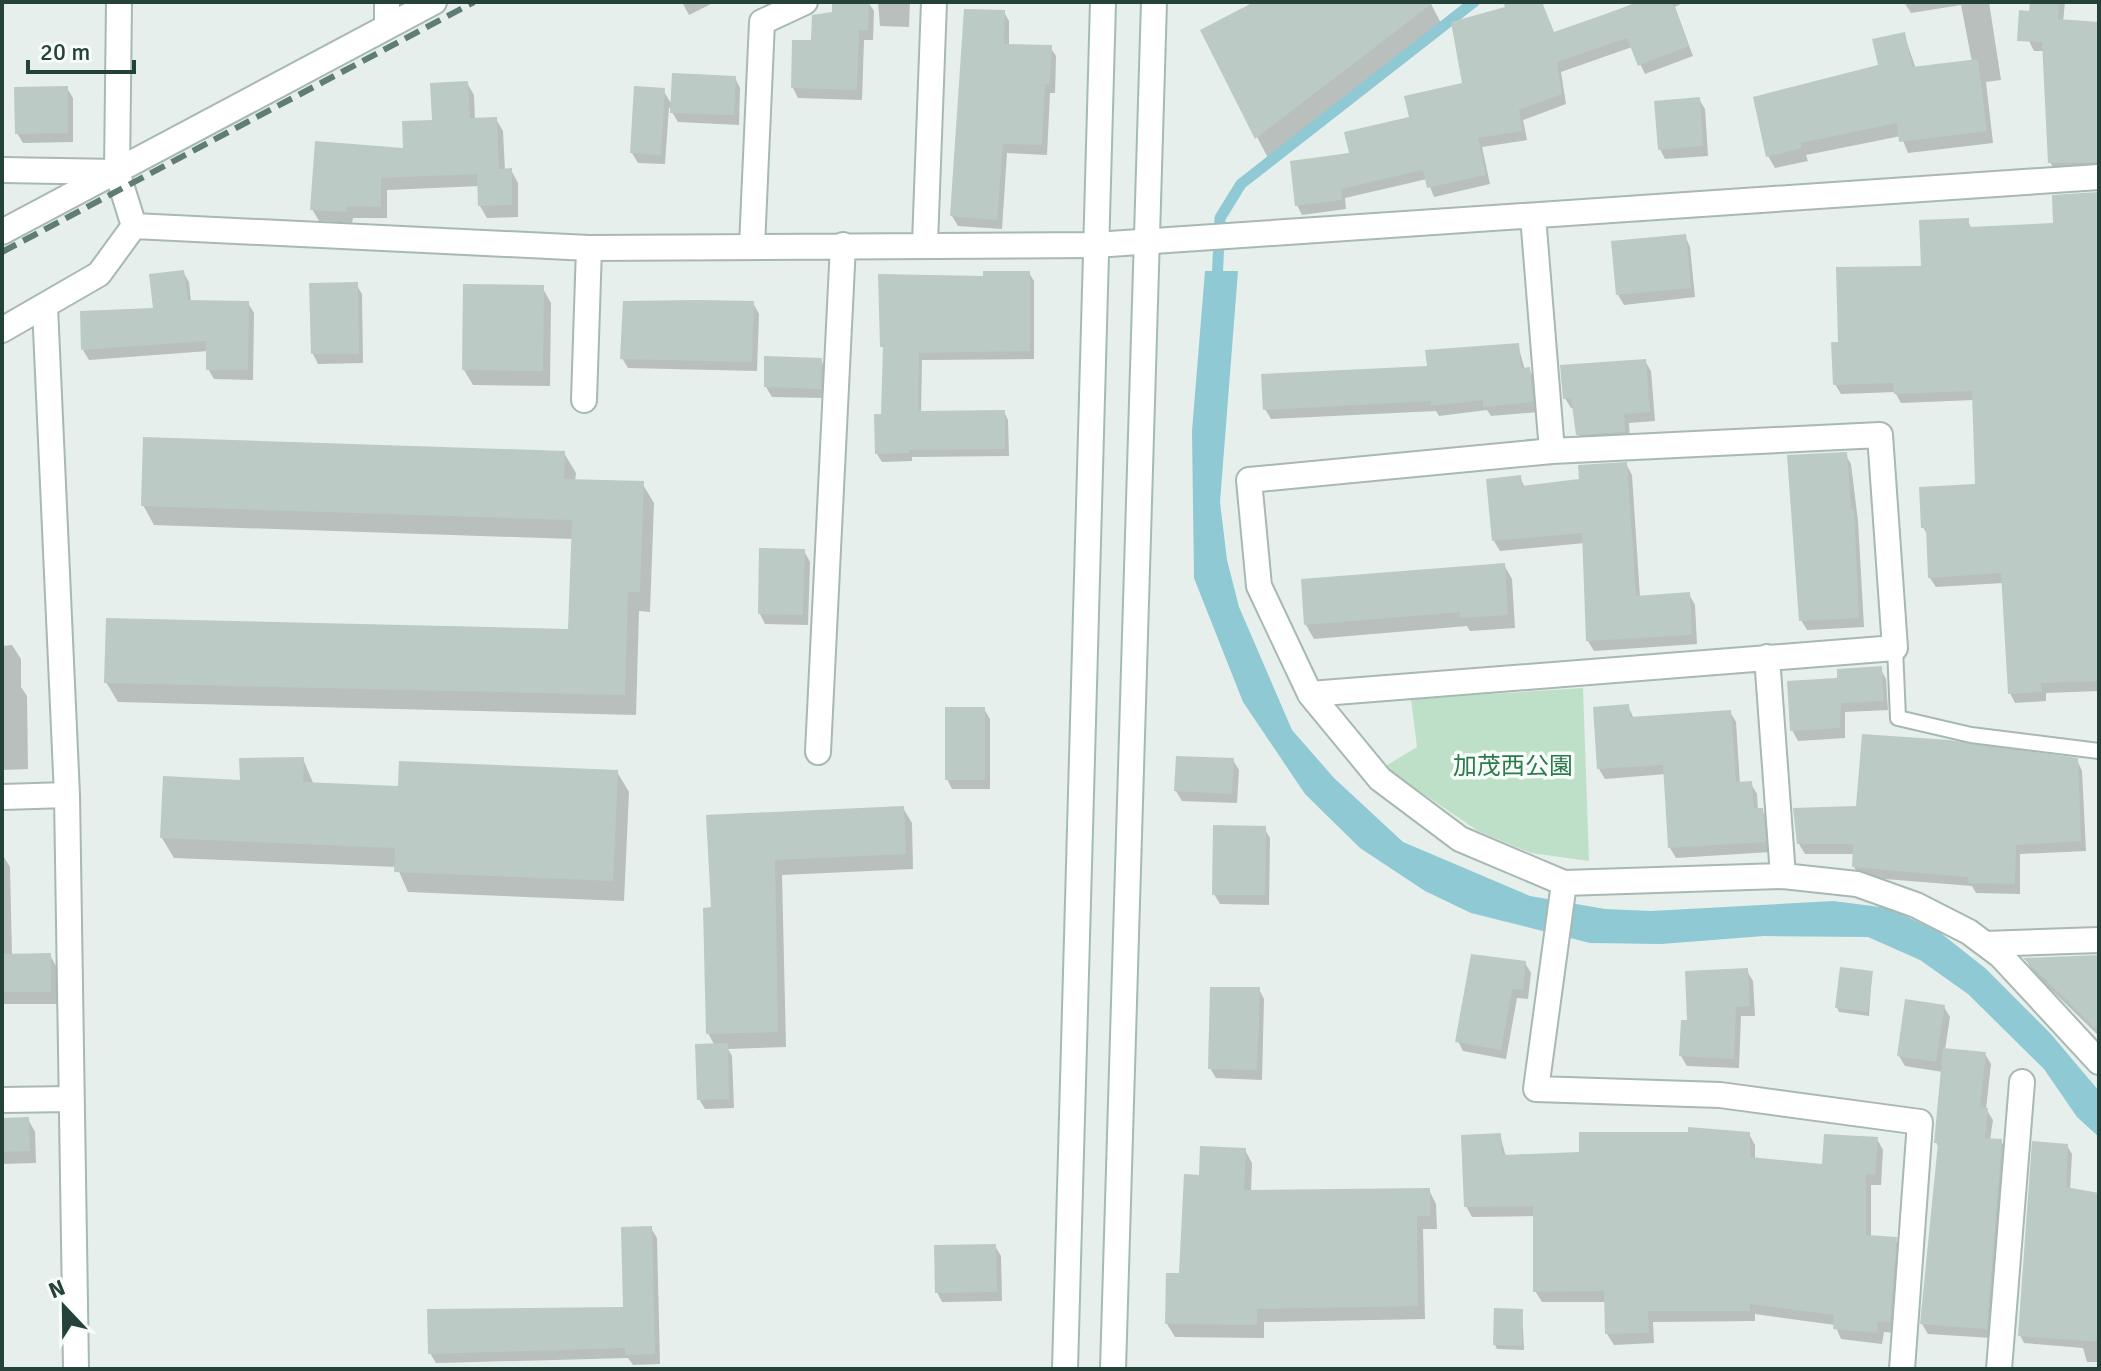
<svg xmlns="http://www.w3.org/2000/svg" width="2101" height="1371" font-family="Signika,'Noto Sans JP',sans-serif">
  <style>
    .green { fill: #bfe0c8 }
    .water { fill: #8ec9d4 }
    .shadow { fill: #0003 }
    .lines { fill: none; stroke-linecap: round; stroke-linejoin: round }
    .stream { stroke: #8ec9d4; stroke-width: 11 }
    .building { fill: #bbcac4 }
    .lane-casing { stroke: #a8b8b2; stroke-width: 18 }
    .street-casing { stroke: #a8b8b2; stroke-width: 28 }
    .secondary-casing { stroke: #a4bbb3; stroke-width: 28 }
    .lane { stroke: #fff; stroke-width: 14 }
    .street { stroke: #fff; stroke-width: 24 }
    .secondary { stroke: #fff; stroke-width: 24 }
    .rail { stroke: #5f7d75; stroke-width: 6; stroke-dasharray: 16 8; stroke-linecap: butt }
    .labels { text-anchor: middle; dominant-baseline: central; stroke-width: 7; stroke-linejoin: round; paint-order: stroke }
    .park-label { font-size: 24px; fill: #2d7a4b; stroke: #f7fbf9 }
  </style>
  <rect width="100%" height="100%" fill="#e6efeb"/>
  <!-- green -->
  <path class="green" d="M1583,688L1589,861L1531,853L1478,831L1384,767L1417,747L1411,699Z"/>
  <!-- water -->
  <path class="water" d="M1205,271H1238L1220,502L1227,560L1239,607L1292,730L1334,778L1403,842L1530,896L1605,909L1651,911L1833,901L1888,908L1938,931L1985,968L2050,1033L2099,1091V1137L2077,1117L2044,1069L1968,994L1920,960L1868,937L1764,936L1661,944L1590,943L1471,913L1425,891L1360,848L1305,794L1243,702L1194,578L1192,431Z"/>
  <!-- shadow -->
  <path class="shadow" d="M682,2H715L689,15Z
    M834,2H868L874,11L873,40H864L862,100L798,98L793,88L813,42L834,14Z
    M878,2H910L909,27L880,26Z
    M1258,2H1430L1442,25L1268,158L1202,31Z
    M1505,2H1541L1554,34L1638,2H1684L1675,7L1693,56L1645,74L1632,47L1561,72L1566,104L1523,120L1527,140L1482,147L1490,184L1434,197L1427,179L1345,198L1346,209L1302,215L1297,205L1351,155L1465,85L1508,8Z
    M1904,2H1989L2001,80L1986,82L1993,143L1908,153L1901,136L1806,155L1808,161L1775,168L1768,156L1880,66L1904,34L1916,69L1972,62L1961,5L1911,13Z
    M2032,2H2065L2063,22L2099,24V172H2056L2050,162L2044,51H2034L2029,41Z
    M1004,12L1009,21V46L1050,47L1056,56L1055,93H1050L1047,155L1007,153L1002,229L958,226L952,216Z
    M735,78L740,88L739,125L678,122L669,107L665,164L638,163L632,153L663,90L672,105Z
    M467,83L474,95L475,120L496,119L503,131L505,171L511,170L518,183V217L487,218L480,206V186L387,190V218H353L352,223L319,221L312,209L405,150Z
    M67,88L73,98V142L23,143L17,133Z
    M1699,99L1705,109L1708,156L1665,159L1660,149Z
    M2099,194V691L2046,693V701L2015,703L2010,693L2003,583L1936,587L1930,578L1928,536L1923,527L1977,486L1974,400L1901,403L1895,392L1841,394L1835,384L1840,344L1923,268L1967,220L1972,229L2055,225Z
    M1685,236L1690,247L1695,297L1624,305L1618,295Z
    M183,272L189,282L191,302L248,303L254,313L253,380L214,379L208,369V351L89,360L83,350L155,310Z
    M1029,273L1034,281V359L922,360L921,413L1004,412L1008,420L1009,456L912,457V461L882,462L877,454L883,416L885,351L882,346Z
    M356,284L362,294L363,363L318,364L313,354Z
    M542,287L551,303L550,386L473,385L464,370Z
    M753,303L759,314L757,371L628,368L622,358Z
    M1518,345L1525,370L1529,369L1535,380L1538,412L1491,416L1487,410L1439,416L1436,411L1271,419L1265,409Z
    M821,360L826,370V398L772,397L766,387Z
    M1645,361L1651,371L1655,421L1629,423L1630,442L1584,444L1578,434L1574,408H1571L1565,398Z
    M564,453L576,473L575,482L642,483L654,503L650,612L639,611L636,715L118,702L106,682L570,631L573,539L154,525L143,505Z
    M1845,454L1851,464L1858,521L1864,627L1807,630L1801,620Z
    M1626,464L1632,475L1640,597L1689,594L1695,605L1697,644L1594,651L1588,641L1585,543L1500,551L1494,541L1520,477L1525,488L1581,481Z
    M804,551L810,562L808,625L765,624L760,614Z
    M1504,565L1512,579L1515,628L1470,631L1467,626L1314,639L1306,625L1303,581Z
    M12,645L21,659V687L27,696L28,769L2,770V646Z
    M1880,668L1886,679L1888,710L1845,712V738L1798,741L1792,730L1839,680Z
    M1628,706L1634,719L1730,712L1736,722L1740,784H1751L1757,794L1758,810H1762L1768,820L1770,852L1676,858L1670,848L1666,774L1605,779L1599,769Z
    M984,709L990,719V789H952L947,779Z
    M303,759L314,785L400,788L617,772L629,792L624,901L408,892L397,867L174,858L162,838L242,782Z
    M1233,760L1239,770L1237,803L1182,801L1176,791Z
    M2077,760L2082,771L2086,851L2020,854V894L1976,893L1972,886L1860,877L1854,867L1855,854H1805L1799,844Z
    M903,808L912,823L913,869L782,875L786,1047L728,1049L732,1056L734,1108L705,1109L699,1099L715,1046L708,1033L713,909L709,817Z
    M1264,828L1270,838L1269,905L1220,904L1214,894Z
    M2,854L10,867L12,956L50,955L57,968V1004H2Z
    M2099,956V1036L2034,973L2026,960Z
    M1525,963L1531,973L1528,999L1517,998L1506,1059L1463,1051L1458,1041Z
    M1747,971L1753,981L1755,1016H1741L1739,1068L1687,1066L1681,1056L1689,1022Z
    M1872,973L1869,1016L1839,1012L1837,1007Z
    M1259,989L1264,999L1262,1080L1216,1078L1210,1068Z
    M1944,1007L1950,1017L1945,1050L1985,1054L1991,1064L1986,1109L1993,1120L1990,1141H2001L2007,1151L1992,1338L1928,1334L1922,1324L1940,1150L1936,1142L1943,1072L1905,1066L1899,1056Z
    M28,1119L35,1132L36,1163L2,1164V1120Z
    M1749,1134L1755,1145V1160L1824,1166L1877,1139L1883,1150L1881,1185H1871V1237L1895,1239L1902,1250L1896,1333L1884,1332L1882,1344L1841,1339L1835,1325L1755,1314V1321L1653,1322L1654,1343L1614,1345L1607,1334L1606,1302H1542L1535,1291V1216L1472,1217L1466,1206L1500,1135L1506,1157L1581,1154Z
    M2067,1146L2072,1154L2070,1190L2099,1195V1362H2087L2083,1348L2024,1343L2020,1335Z
    M1245,1150L1252,1163L1251,1192L1429,1190L1436,1204L1437,1229H1423L1425,1319L1264,1322V1338L1175,1337L1167,1324L1201,1177Z
    M651,1228L657,1238L660,1364L633,1365L628,1358L436,1363L430,1353L626,1309Z
    M995,1246L1001,1256L1002,1301L942,1302L937,1292Z
    M1522,1311L1524,1350L1497,1349L1495,1345Z"/>
  <g class="lines">
    <!-- stream -->
    <path class="stream" d="M1217,282L1220,218L1241,184L1474,2"/>
  </g>
  <!-- building -->
  <path class="building" d="M832,2H869L868,30H859L857,90L791,88L792,40H811L812,15L832,12Z
    M1254,2H1434L1255,139L1200,30Z
    M1503,2H1542L1554,32L1640,2H1672L1689,46L1638,66L1627,38L1557,62L1562,94L1519,110L1523,131L1478,138L1486,175L1427,188L1423,170L1341,189L1342,200L1295,206L1290,161L1349,153L1344,132L1409,117L1404,96L1462,83L1451,22L1505,7Z
    M2030,2H2059L2058,19L2099,22V162L2048,163L2042,42L2017,41L2019,10L2029,11Z
    M964,9L1005,10L1004,44L1052,45L1050,84H1045L1042,145L1003,144L997,220L950,216Z
    M1905,32L1912,67L1978,59L1987,131L1899,142L1897,123L1801,143L1802,148L1766,157L1753,97L1878,65L1872,39Z
    M672,73L736,76L734,115L670,113Z
    M468,81L470,118L497,117L499,169L512,168V205L478,206L477,174L381,178V207L347,206V212L310,210L315,141L403,148L402,121L432,120L430,83Z
    M68,86V133L15,134L14,87Z
    M634,86L665,88L661,155L630,153Z
    M1700,97L1703,146L1658,150L1654,101Z
    M2099,192V681L2041,683L2042,692L2008,694L2001,573L1928,578L1926,528H1921L1919,487L1975,484L1972,391L1894,394L1893,383L1833,385L1831,342H1838L1836,267L1921,266L1919,220L1969,218V227L2053,223L2052,195Z
    M1686,234L1691,288L1616,295L1611,241Z
    M184,270L188,300L249,301L248,370H206V341L81,350L80,311L153,308L149,274Z
    M983,271H1030V351L919,353L918,411L1005,410V449L909,450V453L875,454L874,414H881L883,347H880L878,274L983,276Z
    M358,282L359,354H311L309,283Z
    M463,284L544,285L543,371L462,370Z
    M698,300L754,301L752,362L620,359L623,301Z
    M1519,343L1521,368L1530,367L1533,402L1483,407V400L1431,406V401L1263,410L1261,374L1427,366L1425,350Z
    M764,356L822,358L821,389L764,387Z
    M1646,359L1650,412L1624,414L1625,432L1576,435L1571,398L1563,399L1560,365Z
    M143,437L565,451L564,479L644,481L640,592H628L625,695L104,683L106,618L568,629L572,520L141,506Z
    M1847,452L1851,509H1854L1859,618L1799,621L1787,455Z
    M1627,462L1636,596L1690,592L1692,635L1586,641L1582,533L1492,541L1486,479L1521,475L1522,486L1579,479L1578,465Z
    M759,548L805,549L803,615L758,614Z
    M1505,563L1508,615L1460,618V612L1304,625L1301,579Z
    M1882,666L1883,701L1841,703L1840,728L1790,731L1787,681L1837,678V669Z
    M1629,704L1630,717L1731,710L1736,782L1752,781L1754,808H1763L1766,842L1668,848L1663,765L1597,769L1593,707Z
    M945,707H985V780H945Z
    M1862,734L1949,740L2078,758L2081,841L2016,845L2015,884L1968,883V877L1852,867L1853,844H1797L1793,808L1856,806Z
    M1176,756L1234,758L1232,794L1174,791Z
    M304,757L303,782L398,786L399,761L618,770L613,881L394,872L395,848L160,838L163,776L240,780L239,758Z
    M904,806L906,854L775,860L778,1032L706,1034L703,908L711,907L706,815Z
    M1213,825L1266,826L1265,895H1212Z
    M51,953V992H2V954Z
    M1471,954L1526,961L1523,990L1512,989L1501,1050L1455,1042Z
    M2099,955V1032L2023,958Z
    M1840,967L1873,971L1868,1012L1835,1008Z
    M1748,968L1750,1006L1736,1007L1734,1059L1679,1056L1681,1020H1687L1685,971Z
    M1210,987H1260L1257,1070L1208,1069Z
    M1905,999L1945,1005L1936,1062L1897,1056Z
    M728,1043L729,1099L697,1100L695,1044Z
    M1943,1048L1986,1052L1980,1107L1988,1108L1985,1138L2002,1139L1987,1329L1920,1324L1938,1143H1934Z
    M29,1117L30,1151L2,1152V1118Z
    M1688,1127L1750,1132V1157L1822,1164L1824,1134L1878,1137L1875,1175L1866,1174V1235L1897,1237L1890,1322H1878L1877,1333L1833,1329L1834,1315L1750,1304V1311H1648L1649,1333L1605,1334L1604,1291L1533,1292V1206L1464,1207L1461,1135L1501,1133L1502,1155L1579,1152V1132H1688Z
    M2032,1141L2068,1144L2066,1187L2099,1193V1342L2018,1336Z
    M1200,1146L1246,1148L1244,1190L1430,1188V1216H1417L1418,1306L1257,1309V1325L1165,1324L1166,1273H1179L1184,1174L1199,1175Z
    M652,1226L655,1354L625,1355V1348L428,1354L427,1309L623,1307L621,1227Z
    M996,1244L997,1292L935,1293L934,1245Z
    M1494,1308L1523,1309L1522,1346L1493,1345Z"/>
  <g class="lines">
    <defs>
      <path id="lane" d="M1895,648L1898,718L1971,735L2099,751"/>
      <path id="street" d="M387,2V27
        M2,170L117,172L134,226
        M1533,216L1552,451
        M134,226L589,248L1095,245L2099,177
        M2,232L434,2
        M925,243L934,2
        M752,246L762,22L805,2
        M45,307L67,795L76,1369
        M2,330L99,274L134,226
        M584,400L589,248
        M1767,657L1783,876
        M1310,694L1895,648L1880,435L1552,451L1249,480L1259,586L1310,694L1380,779L1460,839L1564,883L1783,876L1857,884L1916,905L1969,932L2001,956L2099,1062
        M818,752L843,245
        M2,797L67,795
        M1564,883L1536,1089L1720,1095L1920,1122L1902,1369
        M1985,944L2099,940
        M2,1100L71,1099
        M1999,1369L2022,1082"/>
      <path id="secondary" d="M117,172L119,2
        M1065,1369L1103,2
        M1113,1369L1154,2"/>
    </defs>
    <!-- lane casing -->
    <use href="#lane" class="lane-casing"/>
    <!-- street casing -->
    <use href="#street" class="street-casing"/>
    <!-- secondary casing -->
    <use href="#secondary" class="secondary-casing"/>
    <!-- lane -->
    <use href="#lane" class="lane"/>
    <!-- street -->
    <use href="#street" class="street"/>
    <!-- secondary -->
    <use href="#secondary" class="secondary"/>
    <!-- rail -->
    <path class="rail" d="M2,252L474,2"/>
  </g>
  <g class="labels">
    <!-- park labels -->
    <g class="park-label">
      <text x="1513" y="766">加茂西公園</text>
    </g>
  </g>
  <!-- border -->
  <rect width="2101" height="1371" fill="none" stroke="#24423a" stroke-width="8"/>
  <!-- north arrow -->
  <g transform="translate(64 1307) rotate(338)" stroke="#f7fbf9" stroke-width="6" paint-order="stroke">
  <path d="M0-6L14 30L0 20L-14 30Z" fill="#24423a"/>
  <text y="-12" font-size="22" font-weight="bold" text-anchor="middle" fill="#24423a">N</text>
  </g>
  <!-- scale -->
  <path d="M28 60v12h106v-12" fill="none" stroke="#24423a" stroke-width="4"/>
  <text x="40" y="60" font-size="24" fill="#24423a" stroke="#f7fbf9" stroke-width="6" paint-order="stroke">20 m</text>
</svg>
